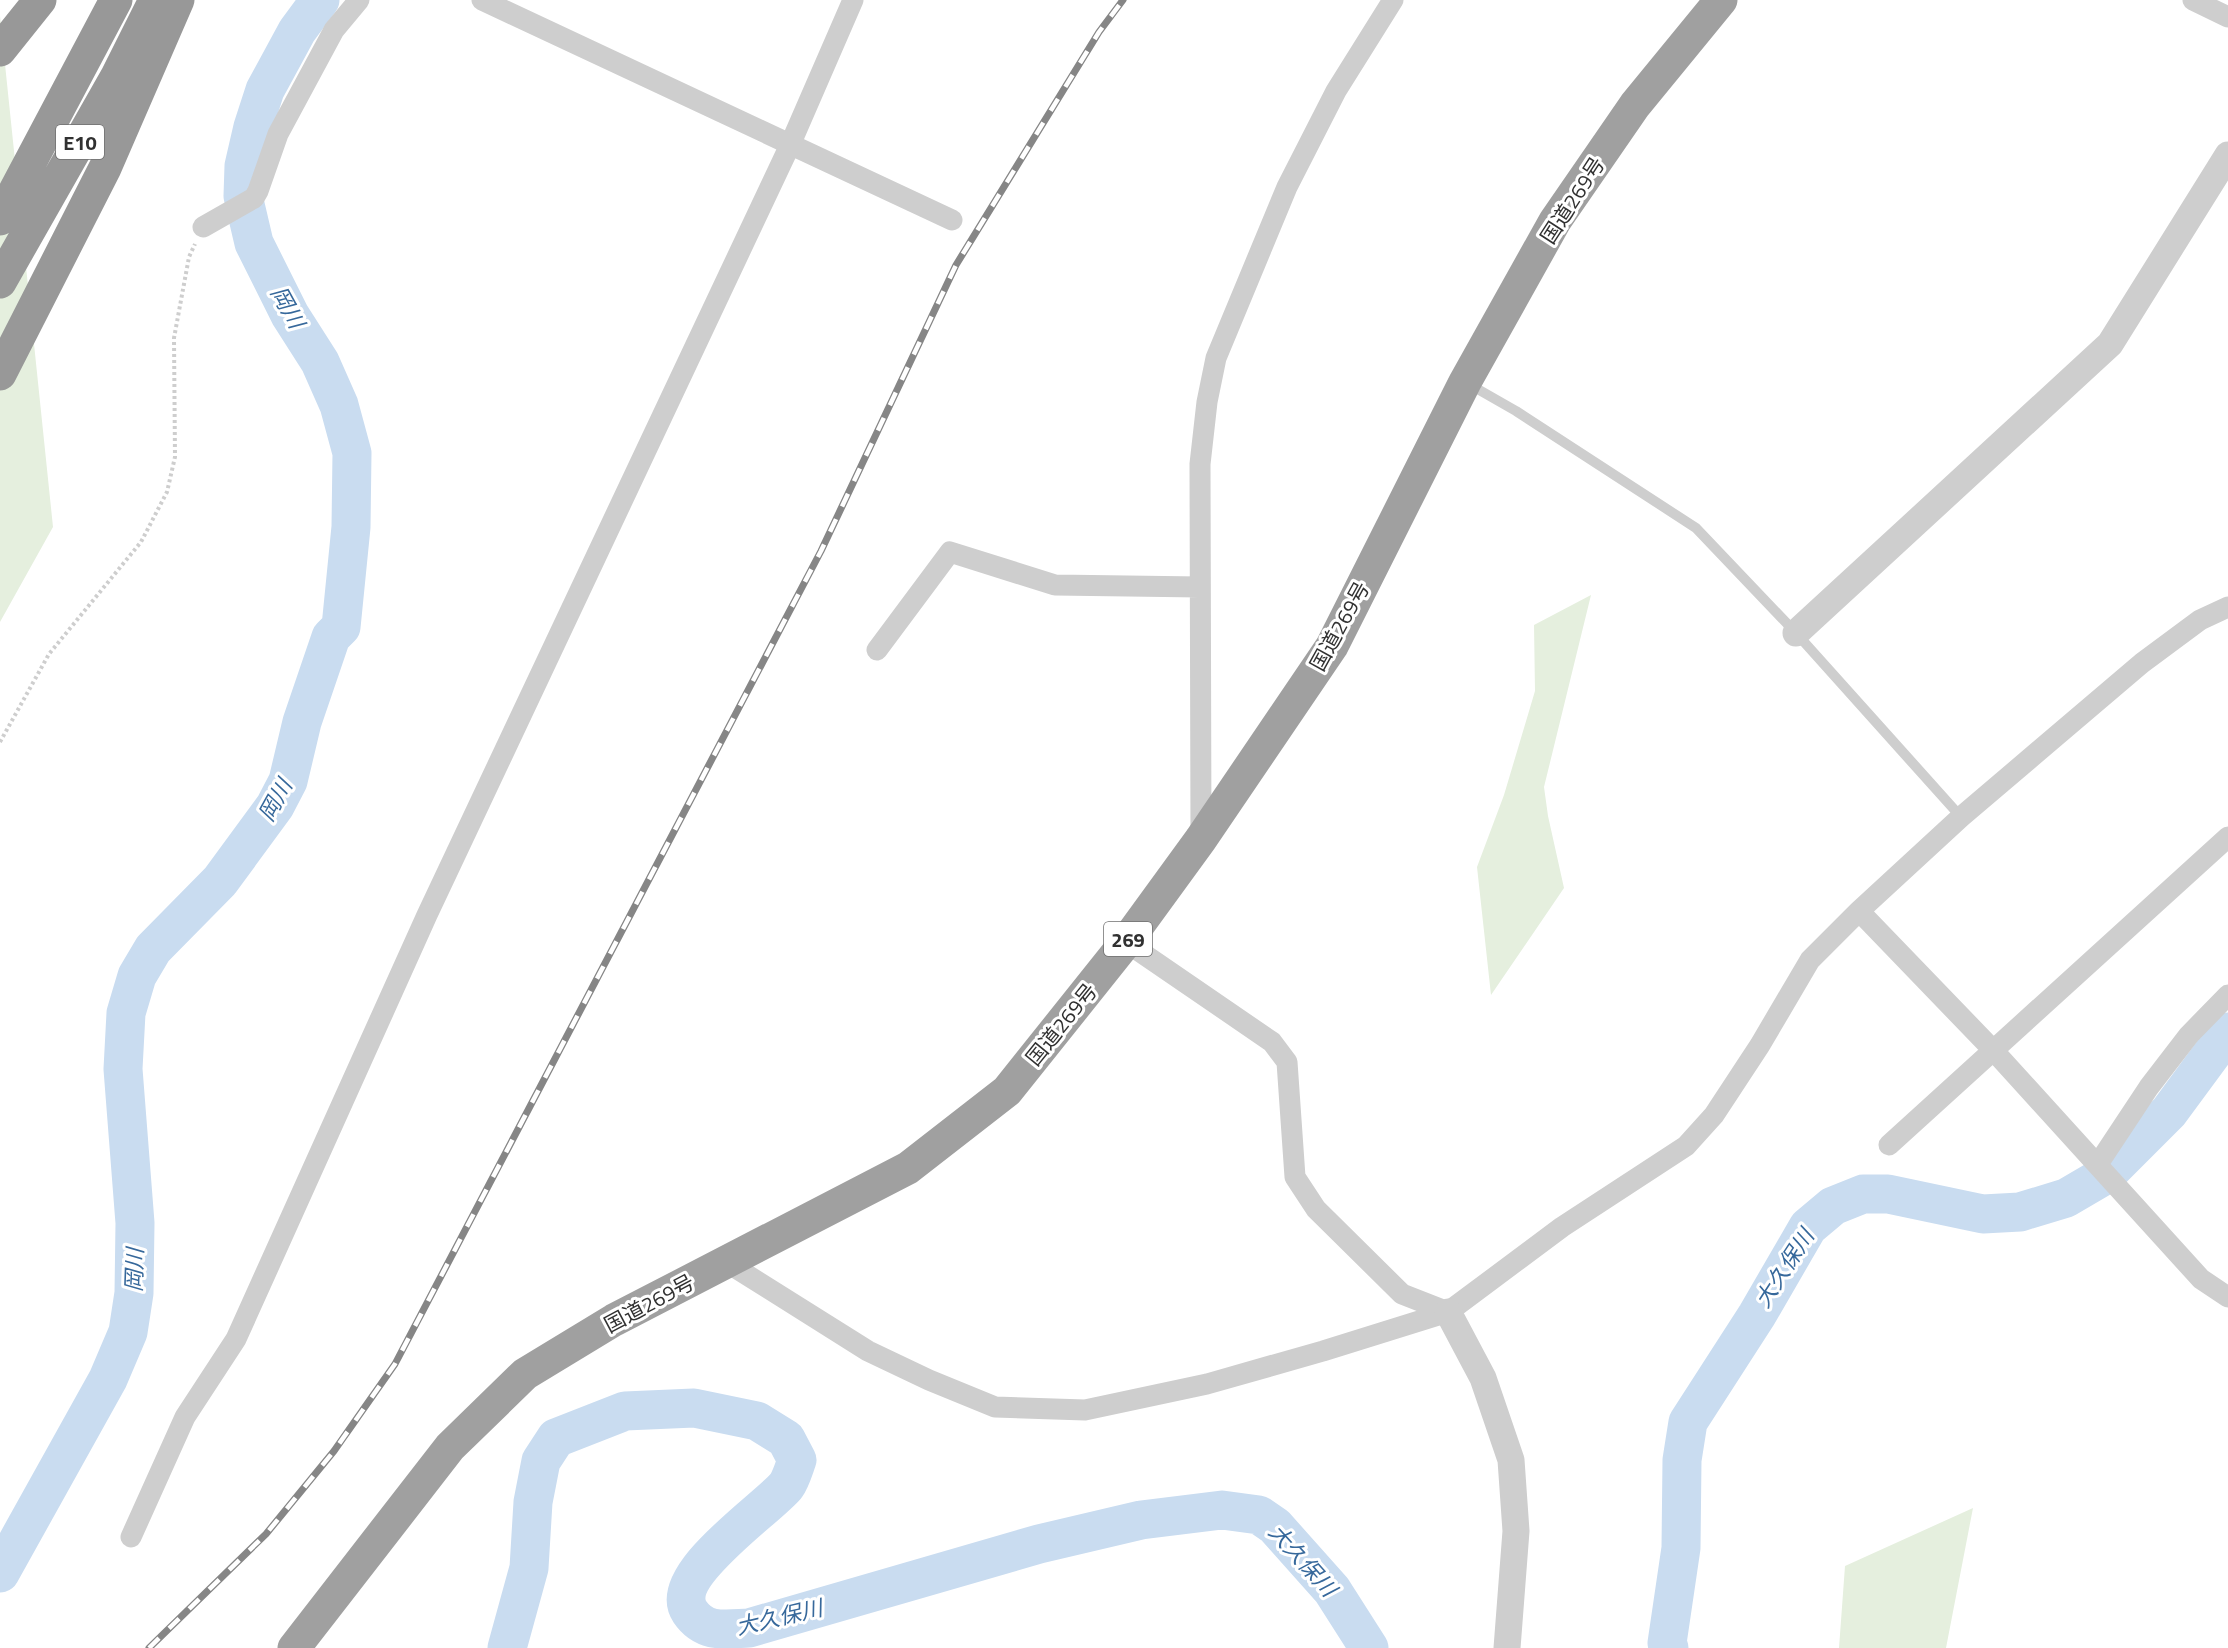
<svg xmlns="http://www.w3.org/2000/svg" width="2228" height="1648" font-family="'Titillium Web','Noto Sans JP',sans-serif">
  <style>
    .green { fill: #e5efde }
    .lines { fill: none; stroke-linecap: round; stroke-linejoin: round }
    .river { stroke: #c9dcf0; stroke-width: 39 }
    .path { stroke: #cecece; stroke-width: 4; stroke-dasharray: 3 3; stroke-linecap: butt }
    .service { stroke: #cecece; stroke-width: 10 }
    .minor { stroke: #cecece; stroke-width: 21 }
    .tertiary { stroke: #cecece; stroke-width: 27 }
    .trunk { stroke: #a0a0a0; stroke-width: 33 }
    .motorway { stroke: #989898; stroke-width: 33 }
    .rail-casing { stroke: #868686; stroke-width: 7 }
    .rail { stroke: #fff; stroke-width: 4.5; stroke-dasharray: 14; stroke-linecap: butt }
    .labels { text-anchor: middle; dominant-baseline: central; stroke-width: 6; stroke-linejoin: round; paint-order: stroke }
    .shield { fill: #fff; stroke: #6f6f6f; stroke-width: 1.5 }
    .shield-label { font-size: 20px; font-weight: bold; fill: #313131 }
    .street-label { font-size: 21px; fill: #313131; stroke: #fff }
    .water-label { font-size: 22px; font-style: italic; fill: #36689b; stroke: #fff }
  </style>
  <rect width="100%" height="100%" fill="#fff"/>
  <!-- green -->
  <path class="green" d="M0,16L53,527L0,622Z
    M1591,595L1544,787L1548,816L1564,888L1491,995L1477,867L1504,795L1535,691L1534,625Z
    M1973,1508L1946,1648H1839L1845,1566Z"/>
  <g class="lines">
    <!-- river -->
    <path class="river" d="M0,1573L108,1379L128,1332L134,1293L135,1223L123,1069L126,1013L137,976L153,949L220,881L275,806L288,781L302,722L331,637L341,627L351,527L352,453L339,405L320,362L290,315L254,243L243,196L244,166L253,127L265,90L297,31L320,0
      M507,1648L529,1568L533,1502L541,1461L556,1438L625,1411L694,1408L757,1421L786,1439L797,1460C794,1468 791,1479 786,1486C766,1510 666,1576 690,1612C705,1634 726,1629 749,1628L1039,1544L1141,1520L1222,1510L1259,1515L1275,1526L1332,1590L1369,1648
      M1669,1648L1667,1643L1681,1548L1682,1460L1688,1422L1757,1315L1808,1227L1833,1206L1863,1194H1888L1983,1214L2020,1212L2066,1198L2107,1174L2169,1112L2228,1032"/>
    <!-- path -->
    <path class="path" d="M0,742L49,654L141,542L167,492L175,457L174,338L189,257L195,244"/>
    <!-- service -->
    <path class="service" d="M1467,383L1516,411L1696,528L1796,633L1961,817"/>
    <!-- minor -->
    <path class="minor" d="M482,0L952,220
      M2193,0L2228,17
      M203,227L254,198L258,191L278,134L334,30L359,0
      M877,650L950,552L1055,585L1200,587
      M1201,838L1200,464L1207,402L1216,358L1287,187L1336,91L1393,0
      M1859,911L1993,1050L2201,1279L2228,1297
      M1126,942L1272,1042L1287,1062L1295,1177L1316,1209L1402,1294L1448,1312
      M1889,1145L2228,837
      M2098,1164L2149,1087L2189,1035L2228,995
      M728,1263L868,1351L929,1380L995,1407L1085,1410L1207,1384L1323,1351L1448,1312L1562,1227L1686,1146L1714,1115L1760,1045L1810,960L1859,911L1961,817L2142,663L2200,620L2228,607
      M131,1537L185,1417L236,1339L427,915L790,145L853,0"/>
    <!-- tertiary -->
    <path class="tertiary" d="M1796,633L2110,344L2228,155
      M1448,1312L1483,1378L1511,1460L1516,1531L1507,1648"/>
    <!-- trunk -->
    <path class="trunk" d="M294,1648L450,1447L525,1374L614,1320L908,1168L1007,1091L1126,942L1201,839L1332,646L1465,382L1555,221L1635,105L1721,0"/>
    <!-- motorway -->
    <path class="motorway" d="M0,50L40,0
      M0,219L116,0
      M0,282L117,76L155,0
      M0,374L105,168L178,0"/>
    <defs>
      <path id="rail" d="M149,1648L266,1534L334,1451L395,1364L821,551L956,265L1099,32L1123,0"/>
    </defs>
    <!-- rail casing -->
    <use href="#rail" class="rail-casing"/>
    <!-- rail -->
    <use href="#rail" class="rail"/>
  </g>
  <g class="labels">
    <!-- shield labels -->
    <g class="shield">
      <rect x="56" y="125" width="48" height="34" rx="4.5"/>
      <rect x="1104" y="922" width="48" height="34" rx="4.5"/>
    </g>
    <g class="shield-label">
      <text x="80" y="142">E10</text>
      <text x="1128" y="939">269</text>
    </g>
    <!-- street labels -->
    <g class="street-label">
      <text transform="translate(1572 200) rotate(-57)">国道269号</text>
      <text transform="translate(1339 626) rotate(-61)">国道269号</text>
      <text transform="translate(1061 1024) rotate(-51)">国道269号</text>
      <text transform="translate(649 1303) rotate(-28)">国道269号</text>
    </g>
    <!-- water labels -->
    <g class="water-label">
      <text transform="translate(288 307) rotate(61)">岡川</text>
      <text transform="translate(275 800) rotate(-61)">岡川</text>
      <text transform="translate(1784 1268) rotate(-57)">大久保川</text>
      <text transform="translate(134 1270) rotate(-88)">岡川</text>
      <text transform="translate(1303 1560) rotate(48)">大久保川</text>
      <text transform="translate(779 1617) rotate(-13)">大久保川</text>
    </g>
  </g>
</svg>
